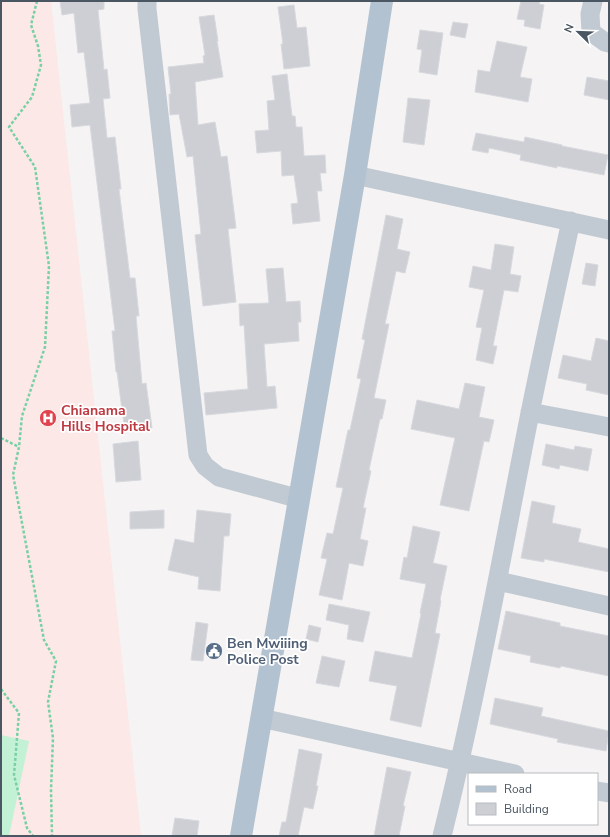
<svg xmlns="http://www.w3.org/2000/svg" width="610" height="837" font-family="'Nunito Sans',sans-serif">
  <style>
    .medical { fill: #fce8e6 }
    .green { fill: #c3f1d5 }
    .building { fill: #cdcfd5; stroke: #d7d9de }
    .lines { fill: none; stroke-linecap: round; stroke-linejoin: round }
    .path { stroke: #7ad0a6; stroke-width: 2.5; stroke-dasharray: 3 2; stroke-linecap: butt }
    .minor { stroke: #c1cad2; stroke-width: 19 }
    .major { stroke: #b3c2d1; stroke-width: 22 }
    .labels { text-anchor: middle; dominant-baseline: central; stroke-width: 3.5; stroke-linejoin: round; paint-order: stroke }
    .health-label { font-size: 14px; font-weight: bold; fill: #be3a42; stroke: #fff; text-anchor: start }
    .service-label { font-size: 14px; font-weight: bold; fill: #4e5e75; stroke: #fff; text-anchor: start }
  </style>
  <rect width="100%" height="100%" fill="#f5f3f3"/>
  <!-- medical -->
  <path class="medical" d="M1,1H51L141,836H1Z"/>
  <!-- green -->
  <path class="green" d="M1,735L29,741L9,836H1Z"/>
  <!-- building -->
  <path class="building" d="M60,1H104V9L98,10L104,70L107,69L110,98L103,99L107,138L115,137L121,189H119L130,278H135L139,316H136L142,384L146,383L152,428L125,432L117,372H116L112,331H115L90,125L72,127L70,105L90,103L84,52L78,53L74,13L62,15Z
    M521,1H540L539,4L544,5L540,29L524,26L525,20L517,19Z
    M294,5L297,28L306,27L310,66L284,69L281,44H283L278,7Z
    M214,15L218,41H217L223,77L195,82L198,125L215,122L221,157L227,156L236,228L228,229L236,302L203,306L195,235L201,234L193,156L187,157L179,114L170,115L169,94H171L168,67L204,63L203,56L205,55L199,17Z
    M453,22L468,24L465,38L450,35Z
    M420,30L443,33L437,75L419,72L422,50L417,49Z
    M497,41L527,47L520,77L532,79L528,102L475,92L478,70L490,72Z
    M287,74L292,116H295L296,127H302L304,156L325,155L326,173H320L322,191H317L320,221L293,224L291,204L298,203L294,175L282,176L281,151L257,153L255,131L269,130L267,101L275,100L272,76Z
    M587,77L609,81V100L584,95Z
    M408,98L430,100L424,145L403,142Z
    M476,133L524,142L525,137L562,145V146L608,155L604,175L557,166V168L520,160L521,155L489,148L488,153L472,150Z
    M386,215L403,219L397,249L410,252L405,273L396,271L385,324H389L374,398L386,400L382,419H380L369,470L371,471L363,508H366L360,539L368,541L363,566L349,563L342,600L319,595L327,559L321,558L327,533L333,534L343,488L336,487L348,430H350L361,379L357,378L365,340L362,339Z
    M495,244L514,247L510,274L521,276L518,292L504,290L493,346H497L493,364L476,360L482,328L476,327L484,290L469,287L473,266L491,270Z
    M586,263L598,265L595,286L582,284Z
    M283,268L286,302L300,301L301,322H298L299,341L264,344L267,387L275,386L277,408L206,415L204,393L248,389L244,325L240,326L239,304L269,303L266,269Z
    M596,338L609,341V395L586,390L587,384L558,378L563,355L591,361Z
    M465,383L485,387L479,417L494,420L489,442L484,441L469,511L440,505L455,438L411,429L417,400L459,409Z
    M138,441L141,480L116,482L113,444Z
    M546,444L574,450L575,446L592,449L588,471L560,465L559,469L542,465Z
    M532,501L555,506L552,523L581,529L578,542L609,549V572L544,559V562L521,558Z
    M164,510V528L130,529V512Z
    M197,510L231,514L229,536H224L220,591L198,589L199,577L168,570L175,539L194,543Z
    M413,526L440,532L433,563L447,566L440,600L441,601L435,633L440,634L421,727L390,720L397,686L369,681L375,651L412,658L421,614L420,613L426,584L400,579L404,557L407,558Z
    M329,604L370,612L363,642L347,639L349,625L326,620Z
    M506,611L560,623V626L609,636V676L561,666L560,668L530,662L531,656L498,649Z
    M196,622L208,624L203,661L191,660Z
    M309,625L321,628L318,642L306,639Z
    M322,656L345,661L339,687L316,683Z
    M495,698L543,708L541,716L609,731L606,751L557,742L558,739L490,724Z
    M299,749L322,754L316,786H318L313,809L304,807L298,836H279L282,822H286Z
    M387,767L411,772L403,806H405L399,836H374Z
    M175,818L199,821L197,836H172Z"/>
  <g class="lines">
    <!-- path -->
    <path class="path" d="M37,1L31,25L38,46L41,65L32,97L9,127L35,167L49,266L45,347L22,416L19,447L13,475L44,640L56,661L48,702L53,738L51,790L52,836
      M1,438L19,447
      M1,689L19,713L14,775L27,828L33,836"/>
    <!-- minor -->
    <path class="minor" d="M147,1V9L198,455L205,466L219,477L300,499
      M593,1L590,14L591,32L605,42L609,43
      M355,175L609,230
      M530,412L609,427
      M498,581L609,606
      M261,718L515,774
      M597,791L609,793
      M442,836C477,696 502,554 530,413C543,349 557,285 571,221"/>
    <!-- major -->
    <path class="major" d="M241,836L355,175L382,1"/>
  </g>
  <!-- icons -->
  <defs>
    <symbol id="hospital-disc" viewBox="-11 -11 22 22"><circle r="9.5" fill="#e0444e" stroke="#fff"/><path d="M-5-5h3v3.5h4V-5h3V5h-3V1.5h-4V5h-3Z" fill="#fff"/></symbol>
    <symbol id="civic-disc" viewBox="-11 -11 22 22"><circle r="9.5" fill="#5c6f8a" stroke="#fff"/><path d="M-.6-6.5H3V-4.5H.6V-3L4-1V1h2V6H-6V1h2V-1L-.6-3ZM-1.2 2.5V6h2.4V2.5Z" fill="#fff"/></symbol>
  </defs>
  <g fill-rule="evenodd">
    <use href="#hospital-disc" x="38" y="408" width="20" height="20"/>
    <use href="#civic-disc" x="204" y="641" width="20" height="20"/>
  </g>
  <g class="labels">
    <!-- health labels -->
    <g class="health-label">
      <text x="61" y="410">Chianama<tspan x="61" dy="16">Hills Hospital</tspan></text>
    </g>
    <!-- service labels -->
    <g class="service-label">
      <text x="227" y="643">Ben Mwiiing<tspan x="227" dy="16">Police Post</tspan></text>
    </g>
  </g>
  <!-- border -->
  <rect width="610" height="837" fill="none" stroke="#4a5661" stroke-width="4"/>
  <!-- legend -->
  <rect x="468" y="773" width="130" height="52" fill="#ffffff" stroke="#b7bbc0"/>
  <rect x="476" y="786" width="20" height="6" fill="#b3c2d1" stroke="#b7bbc0"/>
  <text x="504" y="793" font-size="12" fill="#4a5661">Road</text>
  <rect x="476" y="803" width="20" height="12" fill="#cdcfd5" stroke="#b7bbc0"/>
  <text x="504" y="813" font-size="12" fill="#4a5661">Building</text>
  <!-- north arrow -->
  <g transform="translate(578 32) rotate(293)" stroke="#ffffff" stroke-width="3" paint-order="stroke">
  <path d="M0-3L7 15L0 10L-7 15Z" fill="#4a5661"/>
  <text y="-6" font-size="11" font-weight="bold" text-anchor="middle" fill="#4a5661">N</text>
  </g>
</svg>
